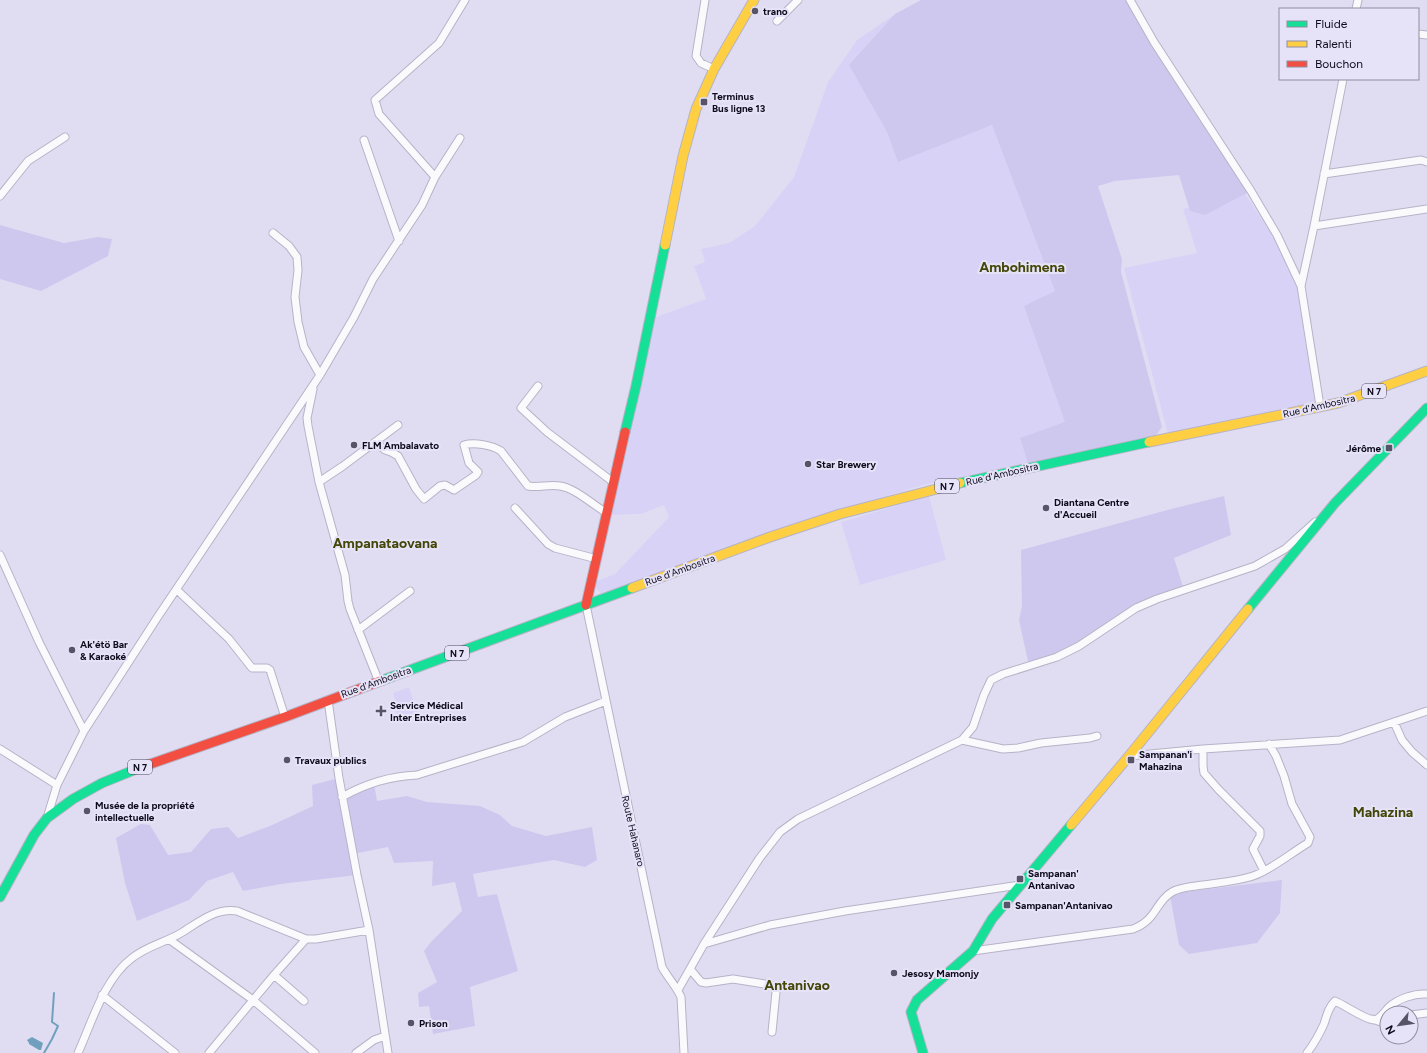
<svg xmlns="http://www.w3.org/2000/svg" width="1427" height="1053" font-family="Figtree,sans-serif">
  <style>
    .built { fill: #d8d3f6 }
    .green { fill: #cec8ee }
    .water { fill: #71a0bf }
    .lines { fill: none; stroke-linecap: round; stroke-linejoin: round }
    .stream { stroke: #71a0bf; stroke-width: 2 }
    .street-casing { stroke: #b6b3c6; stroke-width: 9 }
    .fast-casing { stroke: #b6b3c6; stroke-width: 11 }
    .slow-casing { stroke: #b6b3c6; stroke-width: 11 }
    .jam-casing { stroke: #b6b3c6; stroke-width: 11 }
    .street { stroke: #fafafd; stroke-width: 7 }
    .fast { stroke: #16e098; stroke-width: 9 }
    .slow { stroke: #ffcf43; stroke-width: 9 }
    .jam { stroke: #f24e42; stroke-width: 9 }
    .poi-dot { fill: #585467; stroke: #e6e3f8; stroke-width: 1.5 }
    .labels { text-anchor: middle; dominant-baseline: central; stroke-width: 4; stroke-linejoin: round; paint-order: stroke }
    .shield { fill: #e6e3f8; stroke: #4f4b5d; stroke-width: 1 }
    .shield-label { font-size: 9px; font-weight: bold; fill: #0e0a1b }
    .poi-label { font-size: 10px; font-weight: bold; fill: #0e0a1b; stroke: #e6e3f8; text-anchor: start }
    .street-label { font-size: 10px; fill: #0e0a1b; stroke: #e6e3f8 }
    .district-label { font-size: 14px; font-weight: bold; fill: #434607; stroke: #e6e3f8 }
  </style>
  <rect width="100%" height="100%" fill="#e0ddf3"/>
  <!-- built -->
  <path class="built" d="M925,0H1060L1114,445L923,485L803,522L602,595L592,583L615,574L669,517L664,505L641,514L610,515L653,318L706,299L694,266L705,262L701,249L729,243L755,226L794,177L828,82L857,40L895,14Z
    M1243,191L1274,237L1297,287L1315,404L1168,434L1124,268L1197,253L1183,209Z
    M929,496L946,560L860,585L841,522Z
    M409,687L418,714L400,721L392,701L395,700L393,693Z"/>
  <!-- green -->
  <path class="green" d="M921,0H1132L1154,42L1251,191L1205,215L1190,211L1179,175L1115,181L1098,186L1122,259L1121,272L1162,427L1155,437L1028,463L1020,438L1065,422L1024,306L1055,291L992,125L898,162L887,132L849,65L895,14Z
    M0,225L64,243L98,237L112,239L108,256L41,291L0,279Z
    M1224,496L1231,535L1174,558L1184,590L1157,599L1079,646L1029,666L1019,620L1022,606L1021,550L1171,509Z
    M339,778L342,796L374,783L377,801L407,796L427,802L480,806L500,815L512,826L546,836L592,827L597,860L585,867L554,860L473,874L478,897L497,894L518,971L470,987L475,1026L433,1034L429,1006L419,1007L418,993L437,982L424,951L431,942L462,911L455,882L432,886L433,861L394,863L388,847L353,854L357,875L281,884L243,891L233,872L207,881L189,900L137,921L125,883L116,838L141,824L150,825L168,855L191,852L211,829L228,827L238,838L270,826L313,806L312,785Z
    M1282,880L1280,913L1257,943L1189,954L1179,945L1170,896L1176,893Z"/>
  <!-- water -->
  <path class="water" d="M32,1037L43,1043L41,1050H39L29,1044V1043L27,1040Z"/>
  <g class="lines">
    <!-- stream -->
    <path class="stream" d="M44,1053L52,1039L58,1026L52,1022L54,993"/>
    <defs>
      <path id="street" d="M705,0L696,56L701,63L714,69
        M1130,0L1154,42L1251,191L1277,235L1301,286L1320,406
        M1356,9L1358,0
        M777,21L798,0
        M1418,34L1427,35
        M364,140L399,241
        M1324,174L1421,160L1427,162
        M435,177L379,114L375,100L439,43L465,0
        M0,196L28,161L65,137
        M1314,226L1427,209
        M273,233L289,246L297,257L298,270L295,297L298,322L304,347L320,375
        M1301,286L1314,226L1343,79
        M538,386L521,408L547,432L613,482
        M313,389L307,418L308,426L319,482L345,575L348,601L350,609L379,682
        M375,442L385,450L391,452L398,456L416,489L424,499L440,486L445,485L454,490L476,475L478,472L469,463L464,445C474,442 492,445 501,451L528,486C539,488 549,484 560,486C575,488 593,505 607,513
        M319,482L343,466L398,425
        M515,508L548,544L555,548L597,559
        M0,555L39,642L84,731
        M177,590L229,639L252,668H267L270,670L285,717
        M586,605L662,967C668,978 676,986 681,997L684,1053
        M358,630L410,591
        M328,700L339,778L357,875L369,930L388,1053
        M1394,722L1402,740L1412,752L1427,765
        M962,740L1003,749L1018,748L1041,743L1090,738L1097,736
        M0,749L57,785
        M1203,749V766L1204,773L1218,789L1260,831V836L1253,849L1264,871
        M1129,756L1203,749L1340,740L1427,711
        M342,797C365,784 391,776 417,775L523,742L565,717L606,701
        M47,818L57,785L84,731L157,618L320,375L354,317L373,279L422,205L435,177L460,138
        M170,940L253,1000L315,1053
        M704,944L770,925L845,911L1020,885
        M973,951L1133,929C1157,920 1155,902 1172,892C1179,888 1189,887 1196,886C1215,883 1235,882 1253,876C1271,870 1291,853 1308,843L1310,837L1292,804L1284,776L1276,756L1269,744
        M690,969L701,982L706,983L733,979L771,985L775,988L776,992L772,1032
        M274,975L304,1001
        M678,990L704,944L759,859L780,832L798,819L962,740L973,727L984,695L991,680L1003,674L1057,657L1079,646L1136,608L1157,599L1255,566L1285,549L1315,522
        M102,995L175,1053
        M1411,1015L1427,1013
        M1372,1019L1387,1024
        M78,1053C92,1022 104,979 132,958C147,946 166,942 181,933C199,922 215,908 237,911L306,939H316L369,930
        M209,1053L274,975L306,939
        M356,1053L374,1040L385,1036
        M1307,1053C1314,1044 1319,1035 1324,1024C1327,1015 1328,1008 1335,1001C1344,1005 1368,1021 1375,1020C1381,1018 1385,1011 1389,1007C1398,999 1414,993 1427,994"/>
      <path id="fast" d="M625,432L636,386L665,245
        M960,483L1149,442
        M1248,609L1335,503L1427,408
        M383,680L632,588
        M0,897L34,835L47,818L73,799L102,783L139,768
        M923,1053L911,1012L917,1000L973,951L992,919L1071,825"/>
      <path id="slow" d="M665,245L683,156L696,109L714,69L754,0
        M1149,442L1338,403L1427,371
        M632,588L770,537L840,514L960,483
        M1071,825L1129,756L1248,609"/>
      <path id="jam" d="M586,605L625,432
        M139,768L285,717L383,680"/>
    </defs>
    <!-- street casing -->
    <use href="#street" class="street-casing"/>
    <!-- fast casing -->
    <use href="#fast" class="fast-casing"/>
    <!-- slow casing -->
    <use href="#slow" class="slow-casing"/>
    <!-- jam casing -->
    <use href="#jam" class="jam-casing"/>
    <!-- street -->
    <use href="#street" class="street"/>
    <!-- fast -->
    <use href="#fast" class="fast"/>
    <!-- slow -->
    <use href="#slow" class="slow"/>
    <!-- jam -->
    <use href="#jam" class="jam"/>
  </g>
  <!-- markers -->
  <g class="poi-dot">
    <circle cx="755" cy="11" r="4"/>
    <rect x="700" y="98" width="8" height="8" rx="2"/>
    <circle cx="354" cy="445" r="4"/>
    <rect x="1385" y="444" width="8" height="8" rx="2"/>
    <circle cx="808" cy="464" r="4"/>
    <circle cx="1046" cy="508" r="4"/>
    <circle cx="72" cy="650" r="4"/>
    <path d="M379 705h4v4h4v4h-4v4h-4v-4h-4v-4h4z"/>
    <circle cx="287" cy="760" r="4"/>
    <rect x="1127" y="756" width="8" height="8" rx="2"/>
    <circle cx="87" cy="811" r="4"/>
    <rect x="1016" y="875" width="8" height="8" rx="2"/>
    <rect x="1003" y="901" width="8" height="8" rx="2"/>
    <circle cx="894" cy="973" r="4"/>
    <circle cx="411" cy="1023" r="4"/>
  </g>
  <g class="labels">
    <!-- shield labels -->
    <g class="shield">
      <rect x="1362" y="384" width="24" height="14" rx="3"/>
      <rect x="935" y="479" width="24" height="14" rx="3"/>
      <rect x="445" y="646" width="24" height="14" rx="3"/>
      <rect x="128" y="760" width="24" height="14" rx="3"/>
    </g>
    <g class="shield-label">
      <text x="1374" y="391">N 7</text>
      <text x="947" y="486">N 7</text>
      <text x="457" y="653">N 7</text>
      <text x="140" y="767">N 7</text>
    </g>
    <!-- poi labels -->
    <g class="poi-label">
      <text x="763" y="11">trano</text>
      <text x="712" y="96">Terminus<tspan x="712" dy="12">Bus ligne 13</tspan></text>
      <text x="362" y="445">FLM Ambalavato</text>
      <text x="1381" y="448" text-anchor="end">Jérôme</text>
      <text x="816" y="464">Star Brewery</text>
      <text x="1054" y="502">Diantana Centre<tspan x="1054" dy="12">d'Accueil</tspan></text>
      <text x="80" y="644">Ak'étö Bar<tspan x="80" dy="12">&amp; Karaoké</tspan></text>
      <text x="390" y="705">Service Médical<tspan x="390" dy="12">Inter Entreprises</tspan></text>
      <text x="1139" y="754">Sampanan'i<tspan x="1139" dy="12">Mahazina</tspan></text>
      <text x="295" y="760">Travaux publics</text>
      <text x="95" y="805">Musée de la propriété<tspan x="95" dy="12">intellectuelle</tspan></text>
      <text x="1028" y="873">Sampanan'<tspan x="1028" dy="12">Antanivao</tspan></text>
      <text x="1015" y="905">Sampanan'Antanivao</text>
      <text x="902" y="973">Jesosy Mamonjy</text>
      <text x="419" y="1023">Prison</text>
    </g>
    <!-- street labels -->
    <g class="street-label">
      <text transform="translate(1319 406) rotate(-13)">Rue d'Ambositra</text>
      <text transform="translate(1002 474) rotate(-13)">Rue d'Ambositra</text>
      <text transform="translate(680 570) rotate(-20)">Rue d'Ambositra</text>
      <text transform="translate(376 682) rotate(-20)">Rue d'Ambositra</text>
      <text transform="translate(633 831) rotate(77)">Route Hahanaro</text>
    </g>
    <!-- district labels -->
    <g class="district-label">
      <text x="1022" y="267">Ambohimena</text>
      <text x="385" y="543">Ampanataovana</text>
      <text x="1383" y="812">Mahazina</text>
      <text x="797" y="985">Antanivao</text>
    </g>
  </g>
  <!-- legend -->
  <rect x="1279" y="8" width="140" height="72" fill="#e6e3f8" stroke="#908ca0"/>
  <rect x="1287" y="21" width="20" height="6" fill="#16e098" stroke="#908ca0"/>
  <text x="1315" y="28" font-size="12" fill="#0e0a1b">Fluide</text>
  <rect x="1287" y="41" width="20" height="6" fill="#ffcf43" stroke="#908ca0"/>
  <text x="1315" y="48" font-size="12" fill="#0e0a1b">Ralenti</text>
  <rect x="1287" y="61" width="20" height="6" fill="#f24e42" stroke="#908ca0"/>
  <text x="1315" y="68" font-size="12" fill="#0e0a1b">Bouchon</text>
  <!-- north arrow -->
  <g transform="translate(1399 1025) rotate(241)"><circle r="19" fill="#e6e3f8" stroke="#908ca0"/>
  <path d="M0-3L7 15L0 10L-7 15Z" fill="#585467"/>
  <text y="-6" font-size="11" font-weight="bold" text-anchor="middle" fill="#0e0a1b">N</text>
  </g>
</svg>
